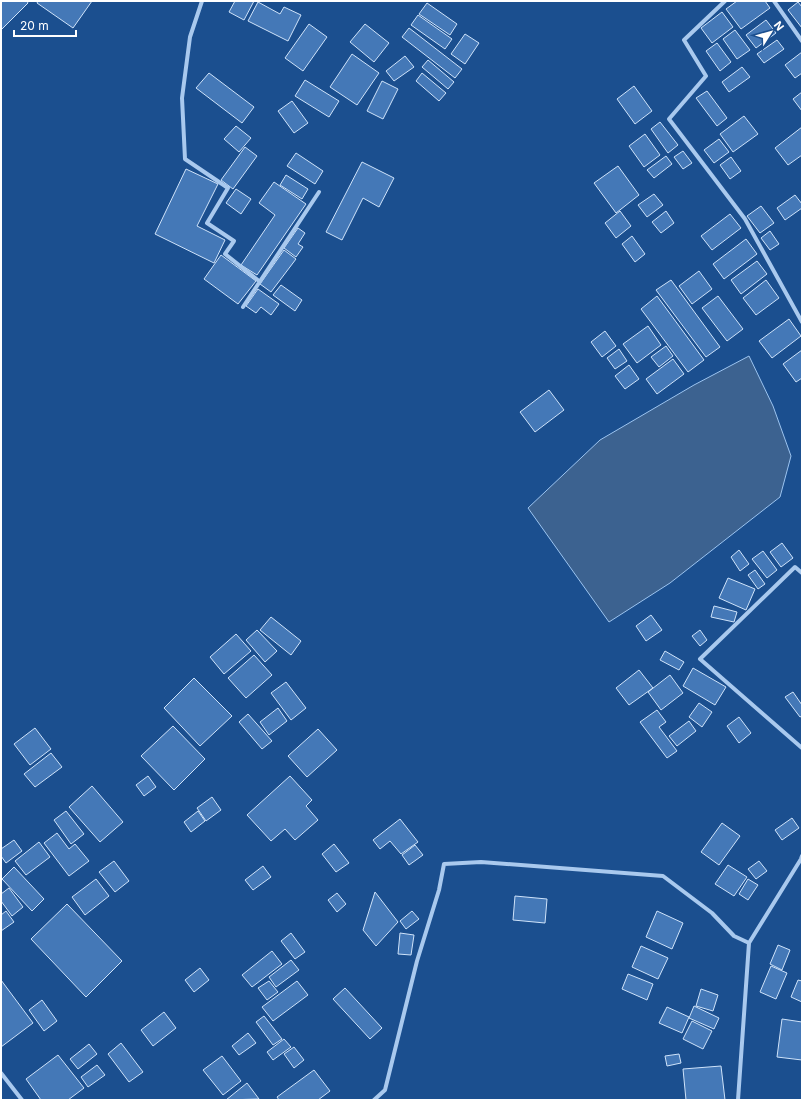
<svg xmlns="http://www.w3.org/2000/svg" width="803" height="1101" font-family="Inter,sans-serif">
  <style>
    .water { fill: #3c6290; stroke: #9cc4f0 }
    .building { fill: #4478b7; stroke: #cfe3fa }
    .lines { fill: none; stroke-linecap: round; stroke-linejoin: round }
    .street { stroke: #a9c9ee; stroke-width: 4 }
  </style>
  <rect width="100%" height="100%" fill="#1b4f8f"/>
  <!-- water -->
  <path class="water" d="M749,356L773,406L791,456L780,497L670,583L609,622L528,508L600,440L694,385Z"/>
  <!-- building -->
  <path class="building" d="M1,1H27L28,3L1,30Z
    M38,1H92L73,28L37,3Z
    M235,1H254L244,20L229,12Z
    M737,1H765L770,8L741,29L726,9Z
    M258,2L280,14L284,7L301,15L288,41L248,21Z
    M798,2L802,7V28L788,10Z
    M427,3L457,24L450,35L419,14Z
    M722,12L733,27L712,43L701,28Z
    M418,15L452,39L445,49L411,25Z
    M766,20L776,33L756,48L746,35Z
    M309,24L327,37L303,71L285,58Z
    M365,24L389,43L374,62L350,42Z
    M409,28L462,69L455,78L402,37Z
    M735,30L750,50L737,59L723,39Z
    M465,34L479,43L465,64L451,54Z
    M777,40L784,49L764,63L757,54Z
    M717,43L731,62L720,71L706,51Z
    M802,52V73L795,78L785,65Z
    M352,54L379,73L357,105L330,87Z
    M405,56L414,67L394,81L386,71Z
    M428,60L454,82L448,89L422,67Z
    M742,67L750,77L729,92L722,82Z
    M209,73L254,107L242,123L196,88Z
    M422,73L446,93L439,101L416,81Z
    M305,80L339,101L329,117L295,96Z
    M382,81L398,89L383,119L367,111Z
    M634,86L652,111L635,124L617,99Z
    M707,91L727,118L717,126L696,98Z
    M802,92V111L793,99Z
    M292,101L308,123L294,133L278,111Z
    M744,116L758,134L733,152L720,134Z
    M660,122L678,145L668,153L651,129Z
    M236,126L251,138L239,152L224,139Z
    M802,127V155L788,165L775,148Z
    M645,134L660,155L644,167L629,146Z
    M719,139L729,152L714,163L704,150Z
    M245,147L257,156L233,189L221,180Z
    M683,151L692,163L683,169L674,157Z
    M296,153L323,171L315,184L287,166Z
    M666,156L672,164L654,178L647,170Z
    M731,157L741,171L730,179L720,165Z
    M362,162L394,178L379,207L363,198L342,240L326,232Z
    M618,166L639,195L616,213L594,183Z
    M186,169L218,184L197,226L225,240L214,263L155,234Z
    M286,175L308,189L302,199L280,185Z
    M274,182L306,204L257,275L241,265L275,215L259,203Z
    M236,189L251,199L241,214L226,203Z
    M654,194L663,205L647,217L638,205Z
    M795,195L802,204V208L785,220L777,208Z
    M761,206L774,223L760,233L747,216Z
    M620,211L631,226L616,238L605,223Z
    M666,211L674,223L661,233L652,222Z
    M730,214L741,228L712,250L701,236Z
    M298,228L305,233L298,244L303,247L296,257L284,248Z
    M770,231L779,244L770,250L761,238Z
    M632,236L645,254L635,262L622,244Z
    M746,239L757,254L724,279L713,264Z
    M284,250L296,259L271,292L260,284Z
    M221,255L256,281L238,304L204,279Z
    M757,261L767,274L741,294L731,280Z
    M699,271L712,289L692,304L679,286Z
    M671,280L720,347L706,357L656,290Z
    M766,280L779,298L756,315L743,298Z
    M281,285L302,300L295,311L273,295Z
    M258,289L279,304L271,315L261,307L256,313L246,306Z
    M657,296L704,360L688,372L641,309Z
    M718,296L743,329L727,341L702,308Z
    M789,319L801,336L772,358L759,341Z
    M648,326L661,345L637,363L623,344Z
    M605,331L616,346L602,357L591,342Z
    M666,346L673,356L659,367L651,357Z
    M619,349L627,361L615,369L607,358Z
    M802,350V378L796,382L783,364Z
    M673,359L684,374L657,394L646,379Z
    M629,365L639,379L625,389L615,376Z
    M549,390L564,410L535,432L520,412Z
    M782,543L793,558L781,567L770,552Z
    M739,550L749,564L740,571L731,557Z
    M763,551L777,570L767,578L752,559Z
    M755,570L765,584L758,589L748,575Z
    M728,578L755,589L746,610L719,598Z
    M714,606L737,612L734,622L711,617Z
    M651,615L662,630L646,641L636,626Z
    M271,617L301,641L291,655L260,630Z
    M257,630L277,651L265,662L246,640Z
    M700,630L707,640L700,646L692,636Z
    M236,634L251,651L224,674L210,657Z
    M665,651L684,662L679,670L660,660Z
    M254,655L272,675L246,698L228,678Z
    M693,668L726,687L715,705L683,686Z
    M639,670L653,688L629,705L616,688Z
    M670,675L683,693L661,710L648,692Z
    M194,678L232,716L200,746L164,708Z
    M286,682L306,708L291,720L271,693Z
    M793,692L802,705V716L800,717L785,697Z
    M699,703L712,712L702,727L689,717Z
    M278,708L287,721L269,735L260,722Z
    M657,710L666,722L659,727L677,751L667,758L640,722Z
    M248,714L272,741L262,749L239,722Z
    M739,717L751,733L739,743L727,726Z
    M689,721L696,731L677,746L669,736Z
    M173,726L205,759L174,790L141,756Z
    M35,728L51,749L30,765L14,744Z
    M318,729L337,750L307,777L288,756Z
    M51,753L62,767L35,787L24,774Z
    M148,776L156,787L144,796L136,785Z
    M290,776L312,800L306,806L318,820L295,840L285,829L271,841L247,815Z
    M92,786L123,822L100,842L69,807Z
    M212,797L221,810L206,821L197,808Z
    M66,811L84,834L71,844L54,820Z
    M198,811L205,821L191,832L184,822Z
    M792,818L799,828L782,840L775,830Z
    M400,819L418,842L401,854L390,841L380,849L373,840Z
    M722,823L740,836L719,865L701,852Z
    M57,833L69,849L75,844L89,861L69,876L44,843Z
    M14,840L22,851L6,863L1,856V849Z
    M39,842L50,857L26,875L15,861Z
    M334,844L349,863L336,872L322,854Z
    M415,845L423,855L409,865L402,855Z
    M114,861L129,881L115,892L99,872Z
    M759,861L767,871L756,879L748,869Z
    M728,865L747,877L734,896L715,884Z
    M263,866L271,877L253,890L245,880Z
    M14,867L44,899L32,911L2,879Z
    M96,879L109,896L85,915L72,897Z
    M748,879L758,885L748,900L739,894Z
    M9,888L23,907L12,916L1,901V894Z
    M375,892L398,922L376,946L363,930Z
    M337,893L346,904L337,912L328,900Z
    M515,896L547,899L545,923L513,920Z
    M67,904L122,961L86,997L31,939Z
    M6,911L14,922L1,931V915Z
    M412,911L419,919L406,929L400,921Z
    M657,911L683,923L672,949L646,937Z
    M291,933L305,952L295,959L281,941Z
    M400,933L414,935L411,955L398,954Z
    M778,945L790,950L782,970L770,964Z
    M641,946L668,958L658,979L632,967Z
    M272,951L282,964L252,987L242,975Z
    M291,960L299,970L276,987L269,977Z
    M771,966L787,973L776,999L760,992Z
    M200,968L209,980L194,992L185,980Z
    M628,974L653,984L647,1000L622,989Z
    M1,980L33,1023L1,1047Z
    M798,980L802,981V1002L791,997Z
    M269,981L278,992L267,1000L258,988Z
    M297,981L308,995L273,1021L262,1007Z
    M345,988L382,1028L370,1039L333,999Z
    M701,989L718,995L713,1011L696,1006Z
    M42,1000L57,1021L44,1031L29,1010Z
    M694,1006L719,1018L714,1029L689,1018Z
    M667,1007L689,1017L682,1033L659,1023Z
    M164,1012L176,1028L153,1046L141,1030Z
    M264,1016L282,1039L273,1045L256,1022Z
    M782,1019L802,1022V1060L777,1057Z
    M692,1021L712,1031L703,1049L683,1039Z
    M248,1033L256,1043L239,1055L232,1046Z
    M284,1039L291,1047L273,1060L267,1052Z
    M121,1043L143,1072L129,1082L108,1054Z
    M89,1044L97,1054L78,1069L70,1059Z
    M294,1047L304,1060L294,1068L284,1054Z
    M679,1054L681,1063L667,1066L665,1056Z
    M58,1055L84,1088L68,1100H41L26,1079Z
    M222,1056L241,1081L223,1095L203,1070Z
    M97,1065L105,1075L88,1087L81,1077Z
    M721,1066L725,1100H686L683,1069Z
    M314,1070L330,1091L318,1100H279L277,1097Z
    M247,1083L259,1099L226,1100Z"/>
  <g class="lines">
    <!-- street -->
    <path class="street" d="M202,1L190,37L182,98L185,159L228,188L207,223L234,241L225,254L259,281
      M725,1L684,40L706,76L669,119L745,219L802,322
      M774,1L802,41
      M243,307L319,192
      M802,573L795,567L700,659L802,748
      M1,1073L22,1100
      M374,1100L385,1090L417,961L439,890L444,864L481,862L663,876L712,913L734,936L749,943L801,859L802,856
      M738,1100L749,943"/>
  </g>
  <!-- border -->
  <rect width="803" height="1101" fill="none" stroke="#ffffff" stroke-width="4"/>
  <!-- north arrow -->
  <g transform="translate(771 32) rotate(53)" stroke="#1b4f8f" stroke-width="3" paint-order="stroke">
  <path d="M0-3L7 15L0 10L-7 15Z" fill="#ffffff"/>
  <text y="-6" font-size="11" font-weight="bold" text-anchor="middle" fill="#ffffff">N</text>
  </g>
  <!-- scale -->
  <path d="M14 30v6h62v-6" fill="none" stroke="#ffffff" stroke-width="2"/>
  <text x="20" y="30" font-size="12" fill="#ffffff" stroke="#1b4f8f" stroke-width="3" paint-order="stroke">20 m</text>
</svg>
